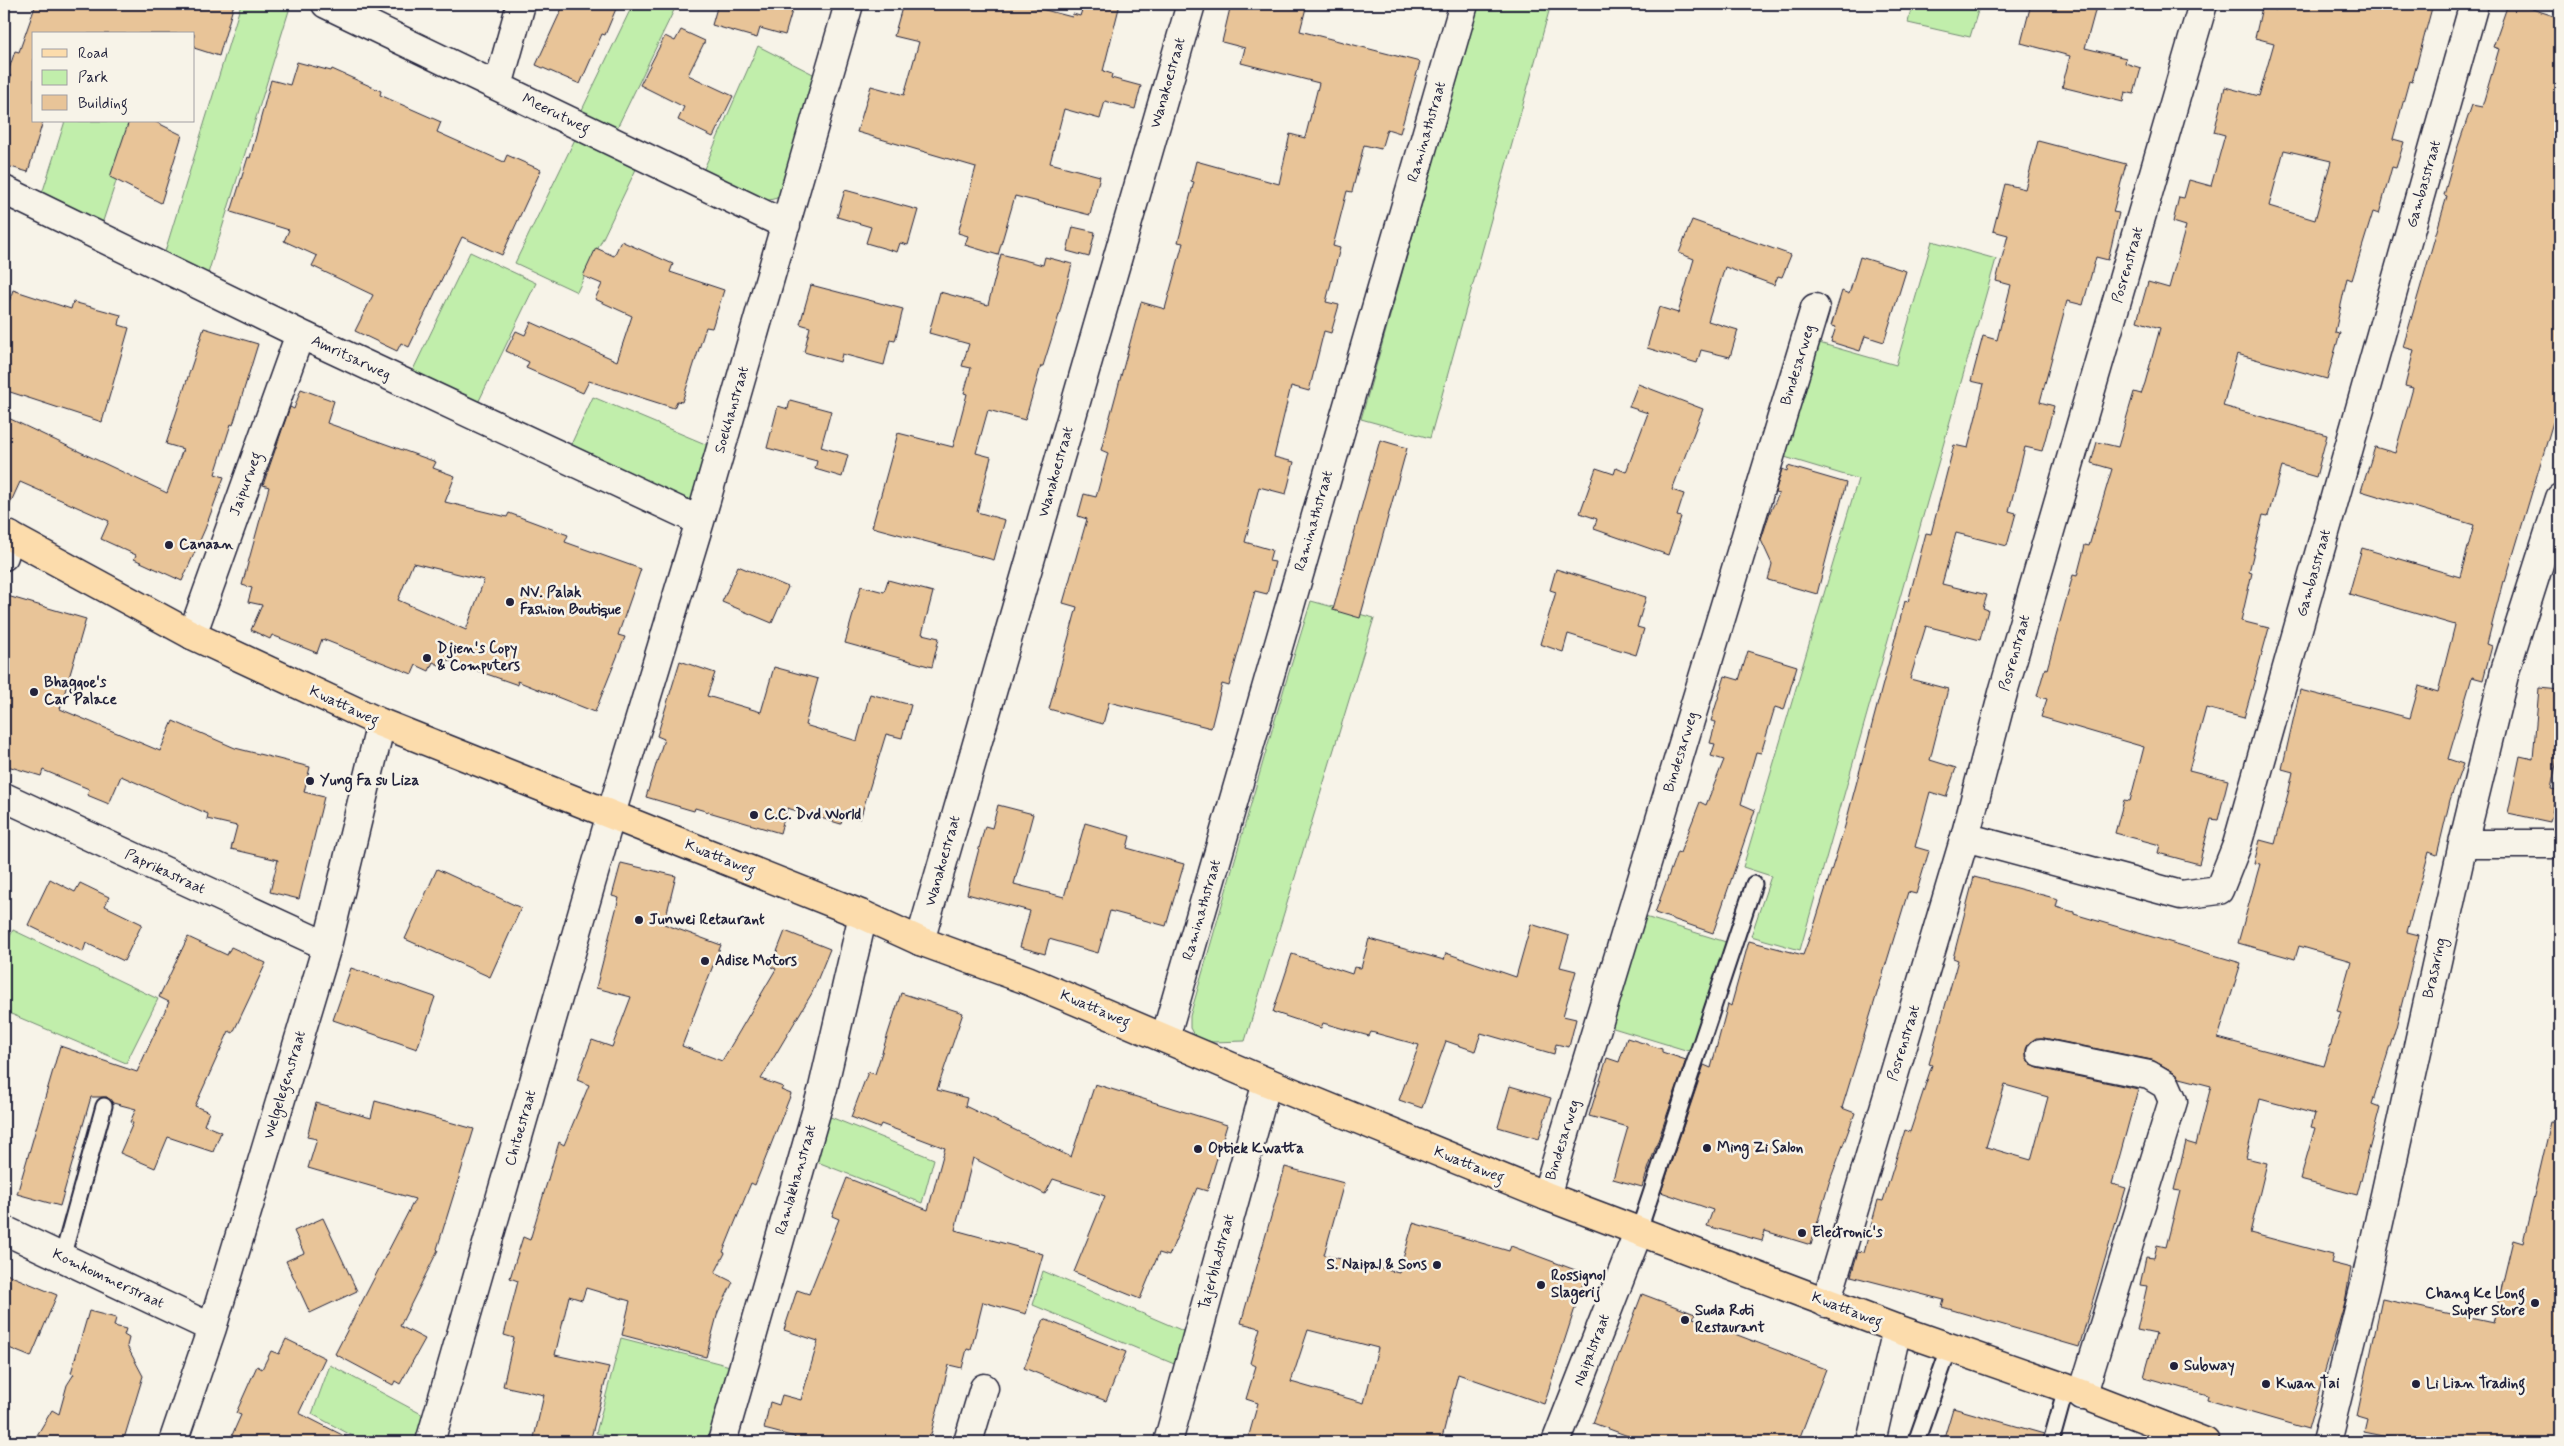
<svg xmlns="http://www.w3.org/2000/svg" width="2564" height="1446" font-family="Mynerve,sans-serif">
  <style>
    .green { fill: #c1eeab; stroke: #728873 }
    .building { fill: #e8c498; stroke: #22223b; fill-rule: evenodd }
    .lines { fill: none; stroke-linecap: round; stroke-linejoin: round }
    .service-casing { stroke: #22223b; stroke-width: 19 }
    .minor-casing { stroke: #22223b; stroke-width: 31 }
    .primary-casing { stroke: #22223b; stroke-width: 31 }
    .service { stroke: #f7f3e8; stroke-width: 15 }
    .minor { stroke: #f7f3e8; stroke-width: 28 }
    .primary { stroke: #fcdcac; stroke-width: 28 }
    .poi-dot { fill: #22223b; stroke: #f7f3e8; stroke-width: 2 }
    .labels { text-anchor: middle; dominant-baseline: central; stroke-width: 5; stroke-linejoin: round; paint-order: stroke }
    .street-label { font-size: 15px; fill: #22223b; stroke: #f7f3e8 }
    .poi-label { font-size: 15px; font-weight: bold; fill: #22223b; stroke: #f7f3e8; text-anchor: start }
  </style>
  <rect width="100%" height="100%" fill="#f7f3e8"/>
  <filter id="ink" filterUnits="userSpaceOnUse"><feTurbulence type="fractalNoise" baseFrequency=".02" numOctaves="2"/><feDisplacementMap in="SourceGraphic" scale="10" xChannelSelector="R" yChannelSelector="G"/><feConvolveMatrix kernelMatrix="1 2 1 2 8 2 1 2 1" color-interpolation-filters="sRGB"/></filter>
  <g filter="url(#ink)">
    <!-- green -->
    <path class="green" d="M241,4H291L206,280L163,258Z
      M633,4H671L676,6L616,130L581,112Z
      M1478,4H1551L1430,438L1361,419Z
      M1912,4H1980L1970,37L1908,23Z
      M758,46L815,75L781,191L777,198L766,201L703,171Z
      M65,121H136L101,227L41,197Z
      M578,133L639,163L577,292L515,263Z
      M1932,241L1996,259L1800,950L1751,936L1771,876L1743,867L1858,479L1778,455L1812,341L1896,365Z
      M470,252L536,283L476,407L410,376Z
      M593,397L710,446L693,499L689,503L569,449Z
      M1311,601L1374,618L1245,1041L1212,1042L1195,1037L1190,1028V1016L1285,685Z
      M1642,916L1726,942L1692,1052L1610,1027Z
      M13,930L158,999L126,1063L4,1011V949Z
      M828,1116L934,1159L922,1203L815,1161Z
      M1043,1271L1188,1333L1179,1366L1033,1305Z
      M621,1338L734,1367L715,1442H634L596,1433Z
      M330,1365L427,1417L419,1442H364L312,1414Z"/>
    <!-- building -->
    <path class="building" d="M36,4H234L219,56L194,48V34H34V121H43L28,172L4,165V101L11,76L7,75L15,51L19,52Z
      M564,4H618L605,35L602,34L580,84L536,65Z
      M718,4H794L785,35L760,28L757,38L712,25Z
      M903,4H1022L1072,17L1073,14L1080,16L1084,4H1120L1103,71L1112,74L1111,78L1141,86L1135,109L1105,101L1100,119L1064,109L1050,163L1100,176L1090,215L1015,196L998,255L965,245L968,236L958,233L976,167L857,132L871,86L904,95L919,42L894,36Z
      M1231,4H1307L1300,31L1420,62L1400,133L1387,129L1381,149L1364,145L1352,192L1347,191L1333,246L1340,248L1326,302L1339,305L1331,333L1324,331L1309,391L1291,386L1274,457L1294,462L1286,494L1259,487L1245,542L1272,550L1269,561L1275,562L1267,594L1255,591L1229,686L1222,684L1211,728L1109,702L1103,724L1049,709L1077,607L1063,603L1087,519L1078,516L1084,494L1096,497L1108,453L1101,450L1141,302L1165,309L1183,243L1178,242L1194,182L1191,181L1196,161L1279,184L1290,134L1305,138L1319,83L1241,63L1245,48L1222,42Z
      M2031,4H2097L2085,48L2126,58L2125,63L2141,68L2134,94L2125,92L2123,102L2062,87L2070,56L2021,43Z
      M2277,4H2433L2412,82L2409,81L2393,139L2404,142L2396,168L2392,167L2379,214L2373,212L2352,280L2347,278L2335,332L2340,333L2327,379L2237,354L2223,406L2327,435L2316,477L2282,467L2268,516L2263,515L2249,572L2252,573L2241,621L2269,628L2244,718L2206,708L2189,770L2228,780L2218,820L2211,819L2199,864L2158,853L2160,845L2115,833L2124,800L2130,801L2144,747L2041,717L2047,699L2037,696L2045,668L2047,669L2073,575L2077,576L2085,545L2089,546L2112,469L2091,463L2097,442L2118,447L2134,392L2141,394L2145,383L2160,328L2137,321L2148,282L2169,288L2186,226L2173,222L2179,197L2184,198L2189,180L2211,186L2225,135L2214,132L2225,87L2259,96L2274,43L2255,38L2262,7L2276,10ZM2284,150L2331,161L2315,220L2269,206Z
      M2508,4H2517L2560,18V424L2553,422L2505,582L2503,581L2487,644L2492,646L2483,680L2472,677L2448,759L2463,764L2450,800L2437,855L2429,852L2407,932L2419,935L2396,1027L2372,1104L2380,1107L2357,1195L2300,1180L2315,1128L2311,1127L2315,1114L2260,1099L2246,1158L2267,1163L2250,1233L2333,1255L2331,1263L2351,1268L2345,1302L2308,1429L2207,1400L2208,1395L2144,1377L2156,1334L2137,1330L2147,1286L2140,1285L2146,1257L2154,1258L2157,1245L2166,1247L2180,1191L2174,1190L2186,1142L2196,1145L2211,1086L2180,1078L2174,1072L2152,1060L2044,1038H2036L2029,1043L2026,1049V1058L2031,1065L2038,1068L2138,1089L2112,1184L2126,1188L2079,1347L1942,1307L1944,1300L1851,1276L1858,1251L1864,1252L1878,1200L1883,1201L1905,1130L1910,1132L1932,1065L1929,1064L1958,960L1953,958L1974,877L2058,899L2056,907L2074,912V914L2241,963L2218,1038L2324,1066L2341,1012L2337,1011L2351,961L2299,946L2295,959L2238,943L2260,864L2254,863L2260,840L2275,844L2289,790L2293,772L2282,769L2300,690L2410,718L2419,686L2438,692L2455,625L2349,594L2362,548L2460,577L2474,525L2361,491L2375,447L2395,453L2413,388L2405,386L2414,350L2403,347L2447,196L2444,195L2456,152L2472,105L2482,107L2499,49L2493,47ZM2005,1085L2048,1097L2031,1160L1986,1147Z
      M681,30L705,41L688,75L733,96L713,137L678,120L684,107L640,85L665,36L675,41Z
      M297,62L331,71L332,69L381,91L380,95L441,122L437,132L504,162L507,155L541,170L502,255L462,237L409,347L401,343L397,351L355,331L373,295L312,266L317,256L284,241L289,230L231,212L248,157L250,158L271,80L290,85Z
      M129,121H154L182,135L161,203L110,177Z
      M2038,141L2126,164L2113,212L2119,213L2108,260L2096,257L2083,305L2067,301L2040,402L2054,406L2042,451L2025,447L2009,511L2016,513L2007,546L1956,533L1942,584L1987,595L1983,608L1988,610L1980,640L1926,626L1910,679L1948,689L1930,760L1956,768L1946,797L1930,792L1915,847L1929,851L1916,894L1908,892L1842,1108L1855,1113L1829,1183L1811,1245L1765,1231L1762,1241L1707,1226L1713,1210L1661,1192L1704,1065L1711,1068L1728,1004L1731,1006L1749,941L1803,955L1815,923L1845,826L1905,601L1908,602L1926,533L1931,534L1954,445L1968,448L1984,384L1971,381L1983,336L1997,340L2011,285L1996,281L2008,235L1993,231L2005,184L2025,189Z
      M845,190L918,210L908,245L900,243L897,252L866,243L871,227L837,217Z
      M1692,220L1791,255L1782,277L1778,276L1774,285L1725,267L1708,321L1738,330L1730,357L1701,350L1697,363L1647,348L1659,307L1678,313L1694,259L1679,253Z
      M1073,227L1095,232L1089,257L1067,251Z
      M621,241L673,264L670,272L724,290L712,328L706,327L682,402L677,401L674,408L589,381L583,393L526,368L529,362L506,351L516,331L525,335L531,322L617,361L632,316L595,299L602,284L583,276L596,248L614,256Z
      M1001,254L1043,265L1045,257L1072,264L1059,315L1043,366H1041L1025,420L988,410L976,453L991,457L977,512L1005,520L994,560L872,527L898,433L953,447L967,394L964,393L971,368L962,366L969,344L929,333L940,292L988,305Z
      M1860,257L1906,271L1884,342L1865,336L1860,351L1831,342L1836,327L1831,326L1842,291L1849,294Z
      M811,285L903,309L895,341L890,340L884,365L842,354L840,362L804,352L810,327L800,324Z
      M13,290L71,309L73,302L121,315L119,325L129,328L102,422L4,390V316Z
      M204,328L258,344L233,425L231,424L215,474L224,477L205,529L182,581L134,559L136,555L101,539L109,521L20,482L4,517V416L167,493L183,449L166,444Z
      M1638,384L1703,409L1672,490L1684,494L1677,516L1681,517L1668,555L1594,529L1597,519L1580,513L1596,468L1614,474L1616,468L1626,472L1648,413L1629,407Z
      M301,389L334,401L327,423L436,462L433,468L455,476L445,502L507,517L509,513L568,535L565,542L641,569L618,635L625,637L595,712L517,681L518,685L444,659L441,666L433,662L429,671L416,665L412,674L322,639L317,653L272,635L270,639L251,630L262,605L248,602L252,588L242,585L269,487L263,485L290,407L294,409ZM413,563L484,580L466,630L398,600Z
      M790,400L831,411L821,447L848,455L842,477L815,469L817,461L767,448L778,406L788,409Z
      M1380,440L1407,448L1360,618L1333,610Z
      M1788,466L1846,483L1817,594L1768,580L1772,564L1761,540L1770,512L1779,494L1775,493L1782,469L1787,471Z
      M738,566L788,587L772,623L722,602Z
      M1556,569L1646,597L1637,627L1644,629L1636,655L1568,634L1563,652L1540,644L1556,592L1550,590Z
      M888,580L933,592L922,634L939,638L932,667L845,643L861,586L884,592Z
      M4,595L86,619L60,709L160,751L173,721L235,748L310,767L304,792L324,797L299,899L270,892L278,860L231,849L237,826L207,819L208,814L121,776L109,804L87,795L89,789L43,770L41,776L4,765Z
      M1748,651L1797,666L1784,710L1775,707L1761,753L1756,752L1741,804L1755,810L1713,933L1655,913L1677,852L1680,853L1700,802L1706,805L1724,760L1711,756L1715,744L1710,743L1716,722L1711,721L1725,676L1739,680Z
      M680,661L715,673L707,696L761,712L774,667L818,679L805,725L857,741L870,694L911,705L902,738L886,734L860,819L844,813L841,824L787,808L780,833L695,808L694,811L646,797L664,739L657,736Z
      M2539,688L2560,690V745L2551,789L2557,790L2550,822L2508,813L2520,756L2533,759Z
      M998,805L1033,814L1014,884L1064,897L1085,823L1130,836L1127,848L1184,864L1166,926L1110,911L1098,953L1049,939L1045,954L1020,947L1030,911L967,894L985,826L992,828Z
      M621,863L676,876L664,924L721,945L682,1046L722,1061L776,969L771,967L785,931L830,949L812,993L761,1079L783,1087L781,1090L791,1094L755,1185L751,1183L723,1252L725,1253L715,1273L733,1282L718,1312L706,1357L622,1335L630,1301L586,1288L582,1300L569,1296L555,1355L609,1367L590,1442H533L544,1395L503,1386L514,1338L504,1335L518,1281L510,1278L523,1237L530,1240L559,1142L564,1145L589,1085L577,1080L592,1040L612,1047L631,997L596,988L619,898L612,896Z
      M437,869L521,908L490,977L405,939Z
      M50,879L75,892L80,883L109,897L105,906L142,924L124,961L86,943L83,952L28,925Z
      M1531,924L1569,936L1560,967L1576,971L1563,1016L1576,1019L1569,1047L1556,1044L1554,1054L1481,1033L1475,1051L1446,1041L1422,1108L1399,1100L1419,1045L1371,1032L1369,1036L1323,1023L1321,1028L1273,1012L1292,954L1352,974L1354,967L1361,968L1369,939L1444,960L1446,953L1516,977Z
      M188,937L227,955L231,947L266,963L233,1033L229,1031L195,1106L209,1112L204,1125L221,1132L213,1152L168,1137L155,1168L120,1153L133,1123L130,1122L136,1109L113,1103L107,1097H91L60,1206L17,1194L60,1046L137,1072L169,1002L159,997Z
      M351,968L435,997L417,1049L333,1020Z
      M901,993L963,1013L937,1090L967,1098L965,1106L1071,1157L1095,1084L1227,1125L1207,1191L1197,1188L1169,1256L1159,1253L1140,1299L1074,1272L1105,1196L1053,1179L1045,1194L973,1158L955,1230L1043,1254L1026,1314L983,1302L971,1350L967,1349L962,1368L949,1365L929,1442H793L795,1437L764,1429L770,1402L779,1405L782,1395L801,1400L818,1341L784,1330L797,1290L809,1294L839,1219L832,1216L847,1178L928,1210L945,1148L881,1124L879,1128L851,1117L868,1072L875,1074Z
      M1627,1038L1662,1049V1052L1686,1060L1642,1187L1613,1179L1628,1127L1589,1116L1607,1058L1619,1062Z
      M1510,1086L1551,1098L1539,1139L1498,1127Z
      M375,1101L474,1129L437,1249L438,1250L400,1326L425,1339L400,1384L395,1381L393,1385L335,1354L415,1199L308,1168L317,1139L307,1137L316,1103L371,1118Z
      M2551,1122L2560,1123V1442H2413L2364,1432L2367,1419L2357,1416L2382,1299L2493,1323L2513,1240L2523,1243Z
      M1285,1167L1344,1183L1324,1255L1399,1273L1413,1223L1509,1251L1511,1246L1586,1274L1544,1404L1458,1374L1441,1442H1247L1258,1403L1246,1399L1256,1366L1250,1363L1260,1328L1241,1323ZM1308,1330L1378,1348L1364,1403L1291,1382Z
      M323,1218L357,1291L310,1313L286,1261L304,1253L294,1231Z
      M4,1273L57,1295L31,1357L4,1346Z
      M1642,1294L1695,1314L1693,1318L1826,1369L1798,1442H1644L1593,1423Z
      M89,1311L116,1318L114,1326L126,1329L124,1335L129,1338L127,1346L143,1376L123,1442H33L52,1410L59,1414L67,1385L74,1374L71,1373Z
      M1044,1319L1126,1352L1106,1401L1024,1368Z
      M286,1339L325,1358L299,1413L356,1442H229L241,1415L236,1413L257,1366L262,1369L271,1351L279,1354Z
      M1953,1408L2044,1434L2042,1442H1943Z"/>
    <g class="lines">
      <defs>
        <path id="service" d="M1639,1230L1754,884
          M62,1258L104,1106
          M1916,1442L1950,1346
          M2051,1442L2066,1388"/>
        <path id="minor" d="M326,4L786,225
          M498,86L521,4
          M4,190L300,334L700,521
          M4,556L10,536
          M192,635L300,334
          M4,797L327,946
          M1965,837L2181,895L2219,890L2237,845L2474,4
          M2463,844H2560
          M920,941L1191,4
          M1165,1038L1464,4
          M2041,1053L2149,1075L2166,1085L2173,1101L2082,1396
          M1546,1196L1815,308
          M4,1230L212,1328
          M1826,1303L1965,837L2004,689L2203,4
          M173,1442L212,1328L327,946L381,723
          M430,1442L611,814L700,521L849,4
          M722,1442L823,1088L863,915
          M968,1442L984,1388
          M1168,1442L1267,1082
          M1556,1442L1639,1230
          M1871,1442L1897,1329
          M2326,1442L2365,1285L2463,844L2505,671L2560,498"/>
        <path id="primary" d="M4,533L192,635L381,723L863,915L920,941L1027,980L1267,1082L1546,1196L1897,1329L2066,1388L2205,1442"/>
      </defs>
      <!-- service casing -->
      <use href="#service" class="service-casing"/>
      <!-- minor casing -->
      <use href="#minor" class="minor-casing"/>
      <!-- primary casing -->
      <use href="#primary" class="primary-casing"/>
      <!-- service -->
      <use href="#service" class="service"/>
      <!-- minor -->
      <use href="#minor" class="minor"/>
      <!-- primary -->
      <use href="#primary" class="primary"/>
    </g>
  </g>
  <!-- markers -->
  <g class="poi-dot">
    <circle cx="169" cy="545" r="5"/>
    <circle cx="510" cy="602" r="5"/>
    <circle cx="427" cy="658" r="5"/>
    <circle cx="34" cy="692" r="5"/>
    <circle cx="310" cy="781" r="5"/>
    <circle cx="754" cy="815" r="5"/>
    <circle cx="639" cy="920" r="5"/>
    <circle cx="705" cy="961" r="5"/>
    <circle cx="1707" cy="1148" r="5"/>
    <circle cx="1198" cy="1149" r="5"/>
    <circle cx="1802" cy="1233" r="5"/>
    <circle cx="1437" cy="1265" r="5"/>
    <circle cx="1541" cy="1285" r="5"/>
    <circle cx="2535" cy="1303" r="5"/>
    <circle cx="1685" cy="1320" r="5"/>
    <circle cx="2174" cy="1366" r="5"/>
    <circle cx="2266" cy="1384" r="5"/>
    <circle cx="2416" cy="1384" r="5"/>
  </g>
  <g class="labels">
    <!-- street labels -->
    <g class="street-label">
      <text transform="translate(1168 83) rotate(-74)">Wanakoestraat</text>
      <text transform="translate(556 114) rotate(26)">Meerutweg</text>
      <text transform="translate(1427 132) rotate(-74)">Raminathstraat</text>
      <text transform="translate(2424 184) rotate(-74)">Gambasstraat</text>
      <text transform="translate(2128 265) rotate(-74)">Posrenstraat</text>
      <text transform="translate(351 358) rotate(25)">Amritsarweg</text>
      <text transform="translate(1798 365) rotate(-73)">Bindesarweg</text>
      <text transform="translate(732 410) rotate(-74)">Soekhanstraat</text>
      <text transform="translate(1056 472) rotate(-74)">Wanakoestraat</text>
      <text transform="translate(246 484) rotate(-70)">Jaipurweg</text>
      <text transform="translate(1314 521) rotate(-74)">Raminathstraat</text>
      <text transform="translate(2314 573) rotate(-74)">Gambasstraat</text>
      <text transform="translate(2015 653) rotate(-74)">Posrenstraat</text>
      <text transform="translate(344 706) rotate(25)">Kwattaweg</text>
      <text transform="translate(1681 752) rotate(-73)">Bindesarweg</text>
      <text transform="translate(720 858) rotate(22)">Kwattaweg</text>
      <text transform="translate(943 861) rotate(-74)">Wanakoestraat</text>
      <text transform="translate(165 872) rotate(25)">Paprikastraat</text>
      <text transform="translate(1202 910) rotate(-74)">Raminathstraat</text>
      <text transform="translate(2435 968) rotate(-77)">Brasaring</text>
      <text transform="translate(1095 1009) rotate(23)">Kwattaweg</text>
      <text transform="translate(1904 1043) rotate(-73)">Posrenstraat</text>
      <text transform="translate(285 1085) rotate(-73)">Welgelegenstraat</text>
      <text transform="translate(521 1128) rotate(-74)">Chitoestraat</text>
      <text transform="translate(1563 1140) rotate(-73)">Bindesarweg</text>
      <text transform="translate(1469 1165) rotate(22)">Kwattaweg</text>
      <text transform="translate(796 1180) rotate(-74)">Ramlakhanstraat</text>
      <text transform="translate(1217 1262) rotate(-75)">Tajerbladstraat</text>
      <text transform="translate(108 1279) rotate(25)">Komkommerstraat</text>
      <text transform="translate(1847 1310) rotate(21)">Kwattaweg</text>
      <text transform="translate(1592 1350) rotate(-69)">Naipalstraat</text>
    </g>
    <!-- poi labels -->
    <g class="poi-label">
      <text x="179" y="545">Canaan</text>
      <text x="520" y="593">NV. Palak<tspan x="520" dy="17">Fashion Boutique</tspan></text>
      <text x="437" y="649">Djien's Copy<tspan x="437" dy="17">&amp; Computers</tspan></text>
      <text x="44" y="683">Bhaggoe's<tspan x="44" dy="17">Car Palace</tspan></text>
      <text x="320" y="781">Yung Fa su Liza</text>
      <text x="764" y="815">C.C. Dvd World</text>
      <text x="649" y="920">Junwei Retaurant</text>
      <text x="715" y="961">Adise Motors</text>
      <text x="1717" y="1148">Ming Zi Salon</text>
      <text x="1208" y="1149">Optiek Kwatta</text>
      <text x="1812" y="1233">Electronic's</text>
      <text x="1427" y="1265" text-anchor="end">S. Naipal &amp; Sons</text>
      <text x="1551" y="1276">Rossignol<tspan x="1551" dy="17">Slagerij</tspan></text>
      <text x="2525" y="1294" text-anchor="end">Chang Ke Long<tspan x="2525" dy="17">Super Store</tspan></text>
      <text x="1695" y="1311">Suda Roti<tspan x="1695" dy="17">Restaurant</tspan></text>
      <text x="2184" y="1366">Subway</text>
      <text x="2276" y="1384">Kwan Tai</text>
      <text x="2426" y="1384">Li Lian Trading</text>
    </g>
  </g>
  <!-- margin -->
  <rect width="2564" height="1446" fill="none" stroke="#f7f3e8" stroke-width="20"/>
  <rect x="10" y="10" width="2544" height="1426" fill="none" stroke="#22223b" stroke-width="2" filter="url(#ink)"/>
  <!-- legend -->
  <rect x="32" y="32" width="162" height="90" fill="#f7f3e8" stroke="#a29fa3"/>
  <rect x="42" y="49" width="25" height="8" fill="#fcdcac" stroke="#a29fa3"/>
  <text x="78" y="58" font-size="15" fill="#22223b">Road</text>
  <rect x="42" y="70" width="25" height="15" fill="#c1eeab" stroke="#a29fa3"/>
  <text x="78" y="82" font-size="15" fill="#22223b">Park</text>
  <rect x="42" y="95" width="25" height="15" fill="#e8c498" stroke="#a29fa3"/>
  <text x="78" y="108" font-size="15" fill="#22223b">Building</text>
</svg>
